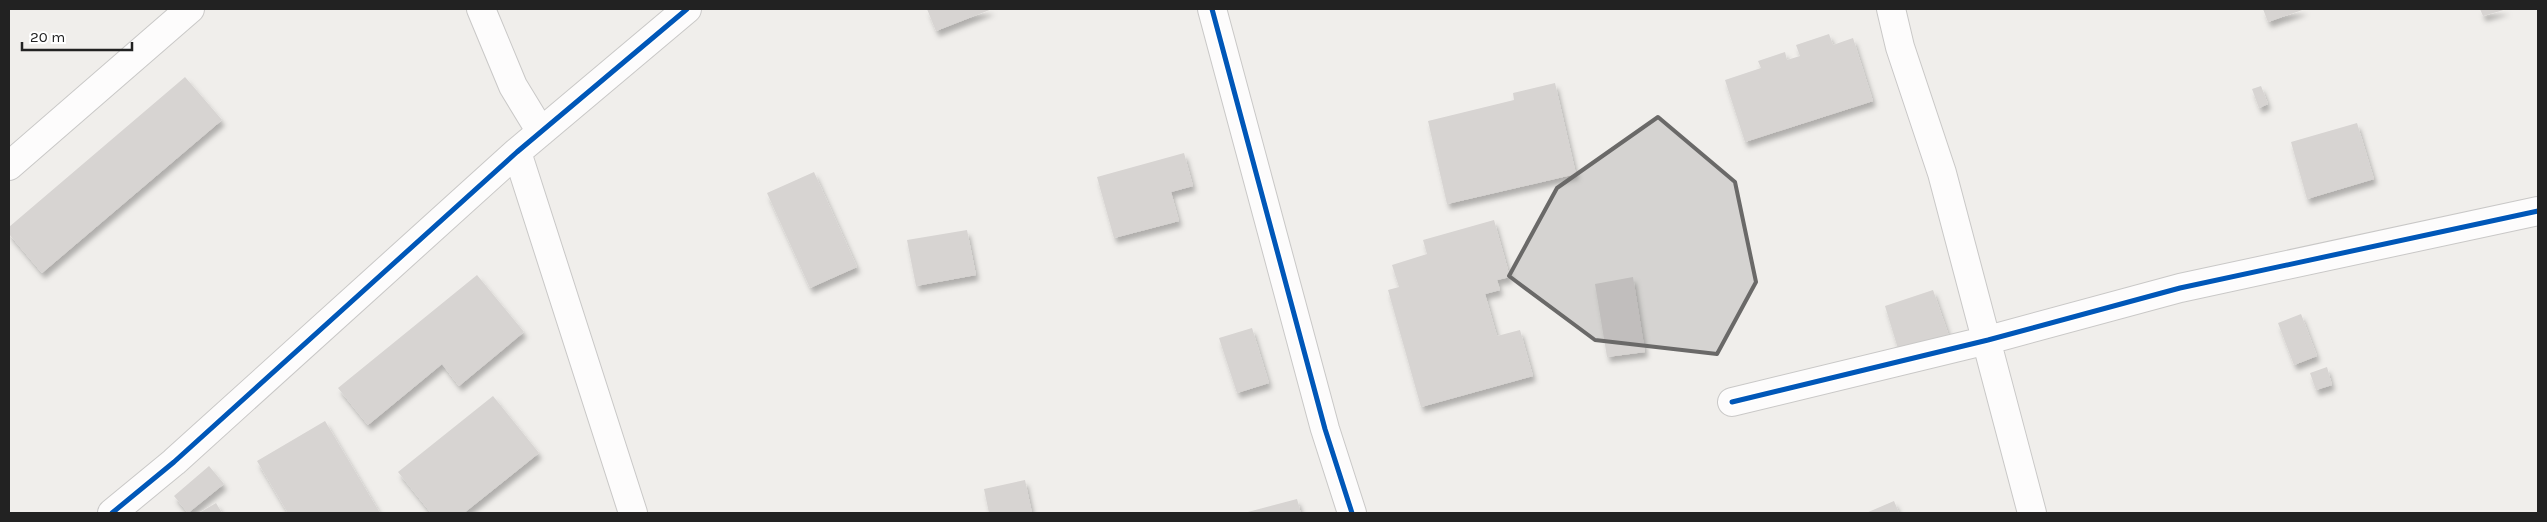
<svg xmlns="http://www.w3.org/2000/svg" width="2547" height="522" font-family="Karla,sans-serif">
  <style>
    .building { fill: #d7d4d2; filter: url(#shadow) }
    .lines { fill: none; stroke-linecap: round; stroke-linejoin: round }
    .minor-casing { stroke: #c9c8c7; stroke-width: 30 }
    .minor { stroke: #fdfcfc; stroke-width: 28 }
    .cycleway-casing { stroke: #fff; stroke-width: 8 }
    .cycleway { stroke: #0057b8; stroke-width: 5 }
    .marked { fill: #6a6968; fill-opacity: 0.2; stroke: #6a6968; stroke-width: 4; stroke-linejoin: round }
  </style>
  <defs>
    <filter id="shadow"><feDropShadow dx="3" dy="5.5" stdDeviation="2.5" flood-color="#0004"/></filter>
  </defs>
  <rect width="100%" height="100%" fill="#f0eeeb"/>
  <!-- building -->
  <path class="building" d="M927,9H992L936,31Z
    M2263,9H2305L2268,22Z
    M2480,9H2507L2483,16Z
    M1829,34L1833,45L1853,38L1873,101L1745,142L1725,80L1761,68L1758,61L1785,52L1787,60L1800,56L1796,45Z
    M185,77L222,120L42,273L9,234V227Z
    M1555,83L1576,174L1447,204L1428,121L1514,100L1513,93Z
    M2261,86L2268,104L2259,108L2252,89Z
    M2357,123L2374,179L2307,199L2291,142Z
    M1184,153L1193,186L1171,192L1179,221L1114,238L1097,177Z
    M814,172L857,267L810,288L767,193Z
    M1494,220L1510,277L1497,280L1500,290L1485,294L1497,336L1520,330L1533,376L1421,407L1388,290L1399,287L1392,265L1427,254L1423,240Z
    M967,230L976,275L916,286L907,240Z
    M477,275L524,332L459,386L442,364L368,425L338,388Z
    M1633,277L1645,352L1607,357L1595,284Z
    M1933,290L1949,336L1899,352L1885,306Z
    M2301,314L2317,356L2294,365L2278,323Z
    M1252,328L1269,383L1237,393L1219,338Z
    M2327,367L2332,385L2316,390L2310,373Z
    M493,396L539,453L464,513H431L398,472Z
    M325,421L380,513H288L257,461Z
    M209,466L224,484L188,513L174,496Z
    M1025,480L1032,513H989L984,489Z
    M1297,499L1301,513H1244Z
    M1894,501L1899,513H1866Z
    M216,503L222,513H199Z"/>
  <g class="lines">
    <defs>
      <path id="minor" d="M481,9L513,86L541,132
        M1212,9L1325,429L1352,513
        M1891,9L1900,47L1942,173L2032,513
        M517,152L633,513
        M9,166L190,9
        M1732,402L1988,340L2180,288L2538,211
        M112,513L174,462L517,152L687,9"/>
    </defs>
    <!-- minor casing -->
    <use href="#minor" class="minor-casing"/>
    <!-- minor -->
    <use href="#minor" class="minor"/>
    <defs>
      <path id="cycleway" d="M1212,9L1325,429L1352,513
        M1732,402L1988,340L2180,288L2538,211
        M112,513L174,462L517,152L687,9"/>
    </defs>
    <!-- cycleway casing -->
    <use href="#cycleway" class="cycleway-casing"/>
    <!-- cycleway -->
    <use href="#cycleway" class="cycleway"/>
  </g>
  <!-- marked area -->
  <path class="marked" d="M1658,117L1735,182L1756,282L1717,354L1595,340L1509,276L1557,188Z"/>
  <!-- border -->
  <rect width="2547" height="522" fill="none" stroke="#222222" stroke-width="20"/>
  <!-- scale -->
  <path d="M22 42v8h110v-8" fill="none" stroke="#222222" stroke-width="2.5"/>
  <text x="30" y="42" font-size="15" fill="#222222" stroke="#ffffff" stroke-width="4" paint-order="stroke">20 m</text>
</svg>
